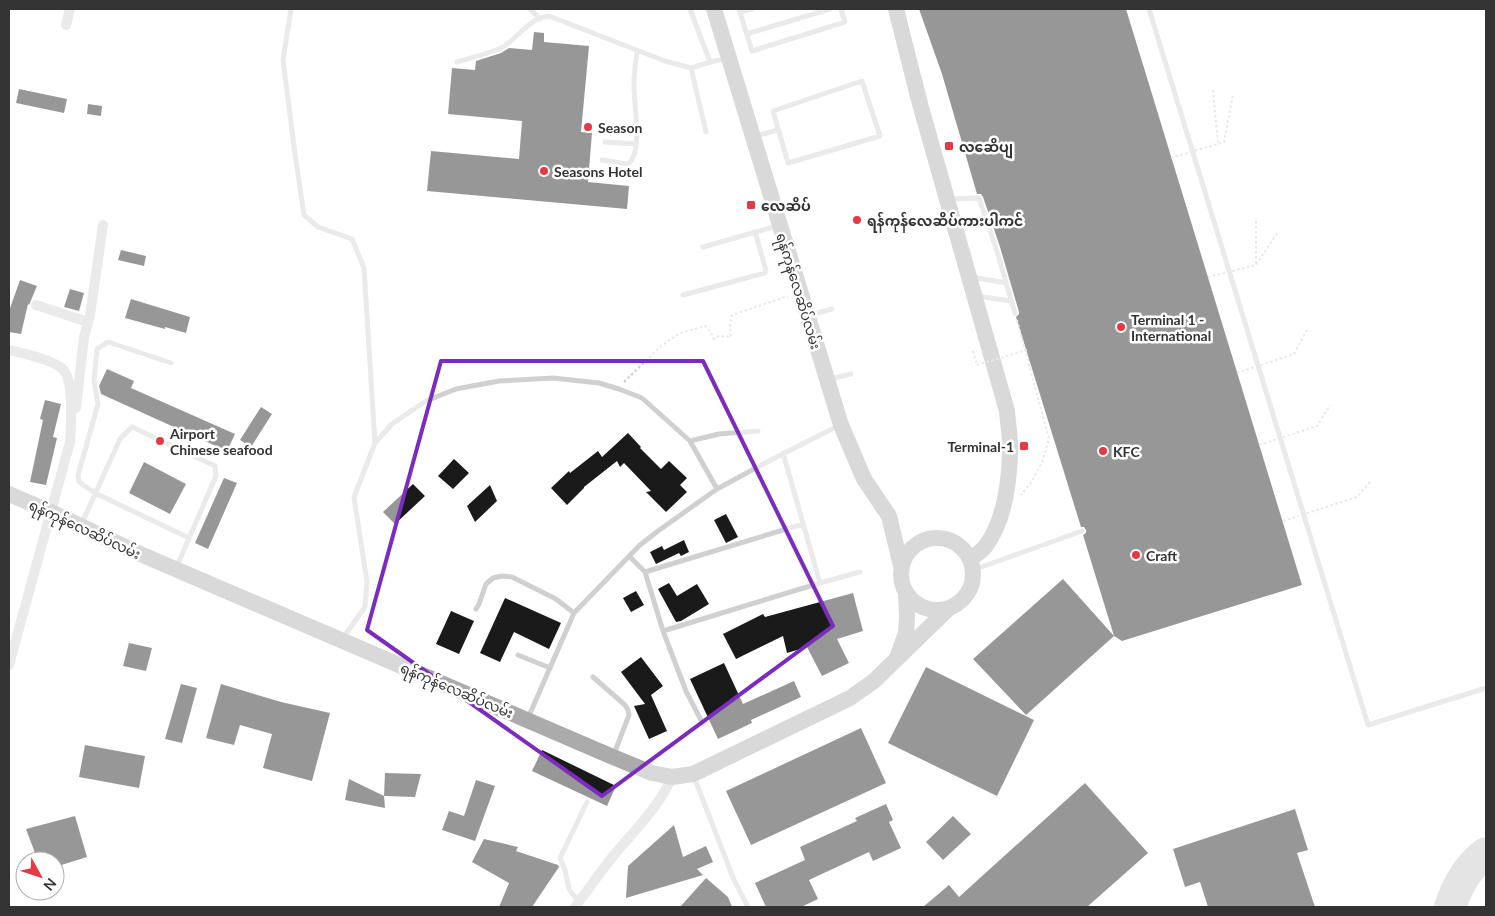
<svg xmlns="http://www.w3.org/2000/svg" width="1495" height="916" font-family="Lato,'Noto Sans Myanmar',sans-serif">
  <style>
    .lines { fill: none; stroke-linecap: round; stroke-linejoin: round }
    .taxiway { stroke: #c4c4c4; stroke-width: 32 }
    .building { fill: #1a1a1a }
    .path { stroke: #cdcdcd; stroke-width: 2; stroke-dasharray: 2.5 2.5; stroke-linecap: butt }
    .service { stroke: #d0d0d0; stroke-width: 5 }
    .minor { stroke: #d0d0d0; stroke-width: 10 }
    .primary { stroke: #ababab; stroke-width: 16 }
    .path-bridge { stroke: #cdcdcd; stroke-width: 2; stroke-dasharray: 2.5 2.5; stroke-linecap: butt }
    .marked { fill: none; stroke: #7b2cbf; stroke-width: 4; stroke-linejoin: round }
    .poi-dot { fill: #e63946; stroke: #fff; stroke-width: 2 }
    .labels { text-anchor: middle; dominant-baseline: central; stroke-width: 5; stroke-linejoin: round; paint-order: stroke }
    .poi-label { font-size: 14px; font-weight: bold; fill: #333; stroke: #fff; text-anchor: start }
    .street-label { font-size: 14px; fill: #333; stroke: #fff }
  </style>
  <rect width="100%" height="100%" fill="#fff"/>
  <g class="lines">
    <!-- taxiway -->
    <path class="taxiway" d="M1450,907C1457,886 1468,866 1486,853"/>
  </g>
  <!-- building -->
  <path class="building" d="M919,9H1126L1302,585L1122,641L1114,636L1083,535L1086,533V530L1084,527H1081L1016,317L1019,314V312L1000,247L983,197L981,194H977L942,74Z
    M534,32L544,33V42L589,46L581,132L592,133L588,182L629,186L627,209L427,191L431,151L519,159L522,121L448,114L452,68L475,70L476,61L501,53L509,48L532,50Z
    M19,89L67,99L64,113L16,103Z
    M88,104L102,106L101,116L87,114Z
    M121,250L146,256L144,266L118,260Z
    M20,280L37,286L29,305L28,304L21,334L9,332V311Z
    M70,289L84,293L79,311L64,307Z
    M131,299L190,317L186,333L165,327V329L125,318Z
    M107,369L134,381L131,388L235,434L227,451L101,394L99,386Z
    M45,400L61,404L53,437L57,438L46,485L30,482L43,420L40,419Z
    M261,407L272,414L251,447L240,440Z
    M628,433L641,447L640,448L661,469L669,461L687,478L680,485L687,492L666,512L646,492L651,491L624,463L620,467L617,461L584,487V488L567,505L551,488L569,471L570,473L598,451L602,457Z
    M454,459L469,473L453,489L438,476Z
    M144,462L186,484L170,514L129,493Z
    M224,478L237,483L208,549L195,543Z
    M413,484L425,496L395,524L383,512Z
    M490,485L497,501L475,522L467,506Z
    M726,514L738,537L726,543L714,520Z
    M684,540L689,552L681,556L679,553L656,564L650,552L662,546L664,550Z
    M1063,579L1114,636L1026,715L973,659Z
    M669,583L677,596L697,584L709,604L681,621L676,622L658,589Z
    M636,591L644,605L631,612L623,598Z
    M853,593L863,631L837,639L849,663L822,676L807,647L787,653L783,636L736,659L723,634L763,614L765,617Z
    M505,598L561,623L549,649L514,632L500,662L480,653Z
    M451,611L474,621L459,654L436,644Z
    M129,643L152,648L146,671L123,666Z
    M641,657L663,686L651,695L667,731L649,739L634,706L645,704L621,672Z
    M724,663L743,704L794,681L801,697L751,720L752,723L718,739L690,679Z
    M926,667L1034,720L997,796L888,743Z
    M181,684L197,688L182,743L165,739Z
    M221,684L281,702L330,713L312,781L263,768L272,734L240,725L234,745L206,738Z
    M861,728L886,783L751,845L726,791Z
    M85,745L145,756L139,788L79,777Z
    M542,750L616,786L607,806L532,771Z
    M385,773L421,774L415,797L384,796Z
    M349,779L384,796L385,808L345,800Z
    M476,780L495,786L475,841L442,830L449,811L464,816Z
    M1085,783L1148,853L1087,907H923L949,885L959,897Z
    M886,804L893,820L889,822L901,848L873,861L869,852L809,880L818,899L801,907H766L755,883L805,860L800,847L857,821L855,818Z
    M1295,809L1308,850L1297,853L1315,907H1208L1200,882L1185,887L1173,849Z
    M75,816L87,857L55,867V861H38L26,829Z
    M953,816L971,834L943,860L926,842Z
    M674,825L683,857L706,846L713,862L697,869L703,875L626,898L628,866Z
    M484,839L518,847L516,851L558,865L559,867L532,907H499L509,883L472,862Z
    M706,878L728,897L732,907H680Z"/>
  <g class="lines">
    <!-- path -->
    <path class="path" d="M1126,9H1129
      M1213,90L1218,144
      M1256,221V265
      M1017,320L1049,439L1042,462L1032,481L1021,495
      M973,351L977,365
      M624,382L661,346L680,333L705,326L710,331L714,339L719,336L731,337L730,326L732,315L788,296"/>
    <!-- service -->
    <path class="service" d="M291,9L283,60L295,154L304,215L318,227L352,239L364,268L375,443
      M530,9L540,19
      M690,9L710,62
      M739,9L752,51L845,22L841,9
      M1149,9L1368,725L1486,688
      M740,12L752,9
      M747,34L830,9
      M457,62C471,58 486,54 499,49C517,41 527,18 549,16L665,61L691,68L714,61L726,59
      M691,68L706,132
      M862,81L880,136L788,163L773,111Z
      M756,136L777,130
      M605,142L636,144
      M602,160L628,164C644,152 633,100 634,83C634,72 636,61 637,51
      M979,198L996,248L1015,313
      M949,199L979,198
      M703,247L777,226
      M972,277L1006,283
      M683,295L765,273L766,270L755,232
      M977,296L1011,301
      M810,315L832,309
      M171,363L108,342L97,349L94,381L98,404L78,475L79,482L95,493L189,538
      M829,379L851,374
      M690,441L719,434L758,431
      M82,523L120,439L132,427L215,466L216,476L177,566
      M630,557L645,572L663,631L686,691L703,724
      M973,570L1082,531
      M645,572L803,524
      M820,583L860,572
      M476,609L479,604L486,584L493,578L502,576L512,577L556,599L574,613
      M663,631L820,583L783,453
      M343,638L365,607L367,582L354,497L375,443L392,424L426,401L456,389L499,381L553,378L599,383L619,389L642,398L690,441L717,489L769,461L838,426
      M518,655L550,668
      M593,677L625,705L628,710L629,715L614,754
      M528,718L574,613L640,545L658,531L717,489
      M694,777L734,880L748,907
      M579,902L569,889L565,870L560,858L587,802"/>
    <!-- minor -->
    <path class="minor" d="M66,25L70,9
      M36,305L88,322
      M9,350C22,353 59,361 65,372C74,386 71,425 70,442L9,665
      M76,408L84,337L90,315L103,225
      M575,907C588,890 600,872 614,855C635,830 659,807 672,777"/>
    <!-- primary -->
    <path class="primary" d="M714,9L841,425L864,479L889,516L901,566
      M896,9L920,104L1007,411C1008,425 1011,440 1010,454C1009,484 1004,522 985,547C981,552 975,555 970,559
      M9,494L51,512L138,553L613,757L652,773L672,777L693,774L850,698L874,681L948,609
      M901 574a36 36 0 1 1 72 0a36 36 0 1 1-72 0Z
      M898,655L906,633L907,617L906,593"/>
    <!-- path-bridge -->
    <path class="path-bridge" d="M1171,158L1224,142L1233,94
      M1208,277L1256,265L1278,232
      M977,365L1027,350
      M1237,373L1294,354L1307,330
      M1259,445L1317,426L1330,405
      M1283,521L1357,497L1370,482"/>
  </g>
  <!-- marked area -->
  <path d="M0 0H1495V916H0ZM441,361H703L833,626L602,796L367,630Z" fill="#fff" fill-opacity=".55" fill-rule="evenodd"/>
  <path class="marked" d="M441,361H703L833,626L602,796L367,630Z"/>
  <!-- markers -->
  <g class="poi-dot">
    <circle cx="588" cy="127" r="5"/>
    <rect x="944" y="141" width="10" height="10" rx="2.5"/>
    <circle cx="544" cy="171" r="5"/>
    <rect x="746" y="200" width="10" height="10" rx="2.5"/>
    <circle cx="857" cy="220" r="5"/>
    <circle cx="1121" cy="327" r="5"/>
    <circle cx="160" cy="441" r="5"/>
    <rect x="1019" y="441" width="10" height="10" rx="2.5"/>
    <circle cx="1103" cy="451" r="5"/>
    <circle cx="1136" cy="555" r="5"/>
  </g>
  <g class="labels">
    <!-- poi labels -->
    <g class="poi-label">
      <text x="598" y="127">Season</text>
      <text x="959" y="146">လဆေိပျ</text>
      <text x="554" y="171">Seasons Hotel</text>
      <text x="761" y="205">လေဆိပ်</text>
      <text x="867" y="220">ရန်ကုန်လေဆိပ်ကားပါကင်</text>
      <text x="1131" y="319">Terminal 1 -<tspan x="1131" dy="16">International</tspan></text>
      <text x="170" y="433">Airport<tspan x="170" dy="16">Chinese seafood</tspan></text>
      <text x="1014" y="446" text-anchor="end">Terminal-1</text>
      <text x="1113" y="451">KFC</text>
      <text x="1146" y="555">Craft</text>
    </g>
    <!-- street labels -->
    <g class="street-label">
      <text transform="translate(799 291) rotate(73)">ရန်ကုန်လေဆိပ်လမ်း</text>
      <text transform="translate(85 529) rotate(25)">ရန်ကုန်လေဆိပ်လမ်း</text>
      <text transform="translate(457 690) rotate(23)">ရန်ကုန်လေဆိပ်လမ်း</text>
    </g>
  </g>
  <!-- border -->
  <rect width="1495" height="916" fill="none" stroke="#333333" stroke-width="20"/>
  <!-- north arrow -->
  <g transform="translate(40 876) rotate(130)"><circle r="24" fill="#ffffff" stroke="#adadad"/>
  <path d="M0-4L9 19L0 12L-9 19Z" fill="#e63946"/>
  <text y="-8" font-size="14" font-weight="bold" text-anchor="middle" fill="#333333">N</text>
  </g>
</svg>
